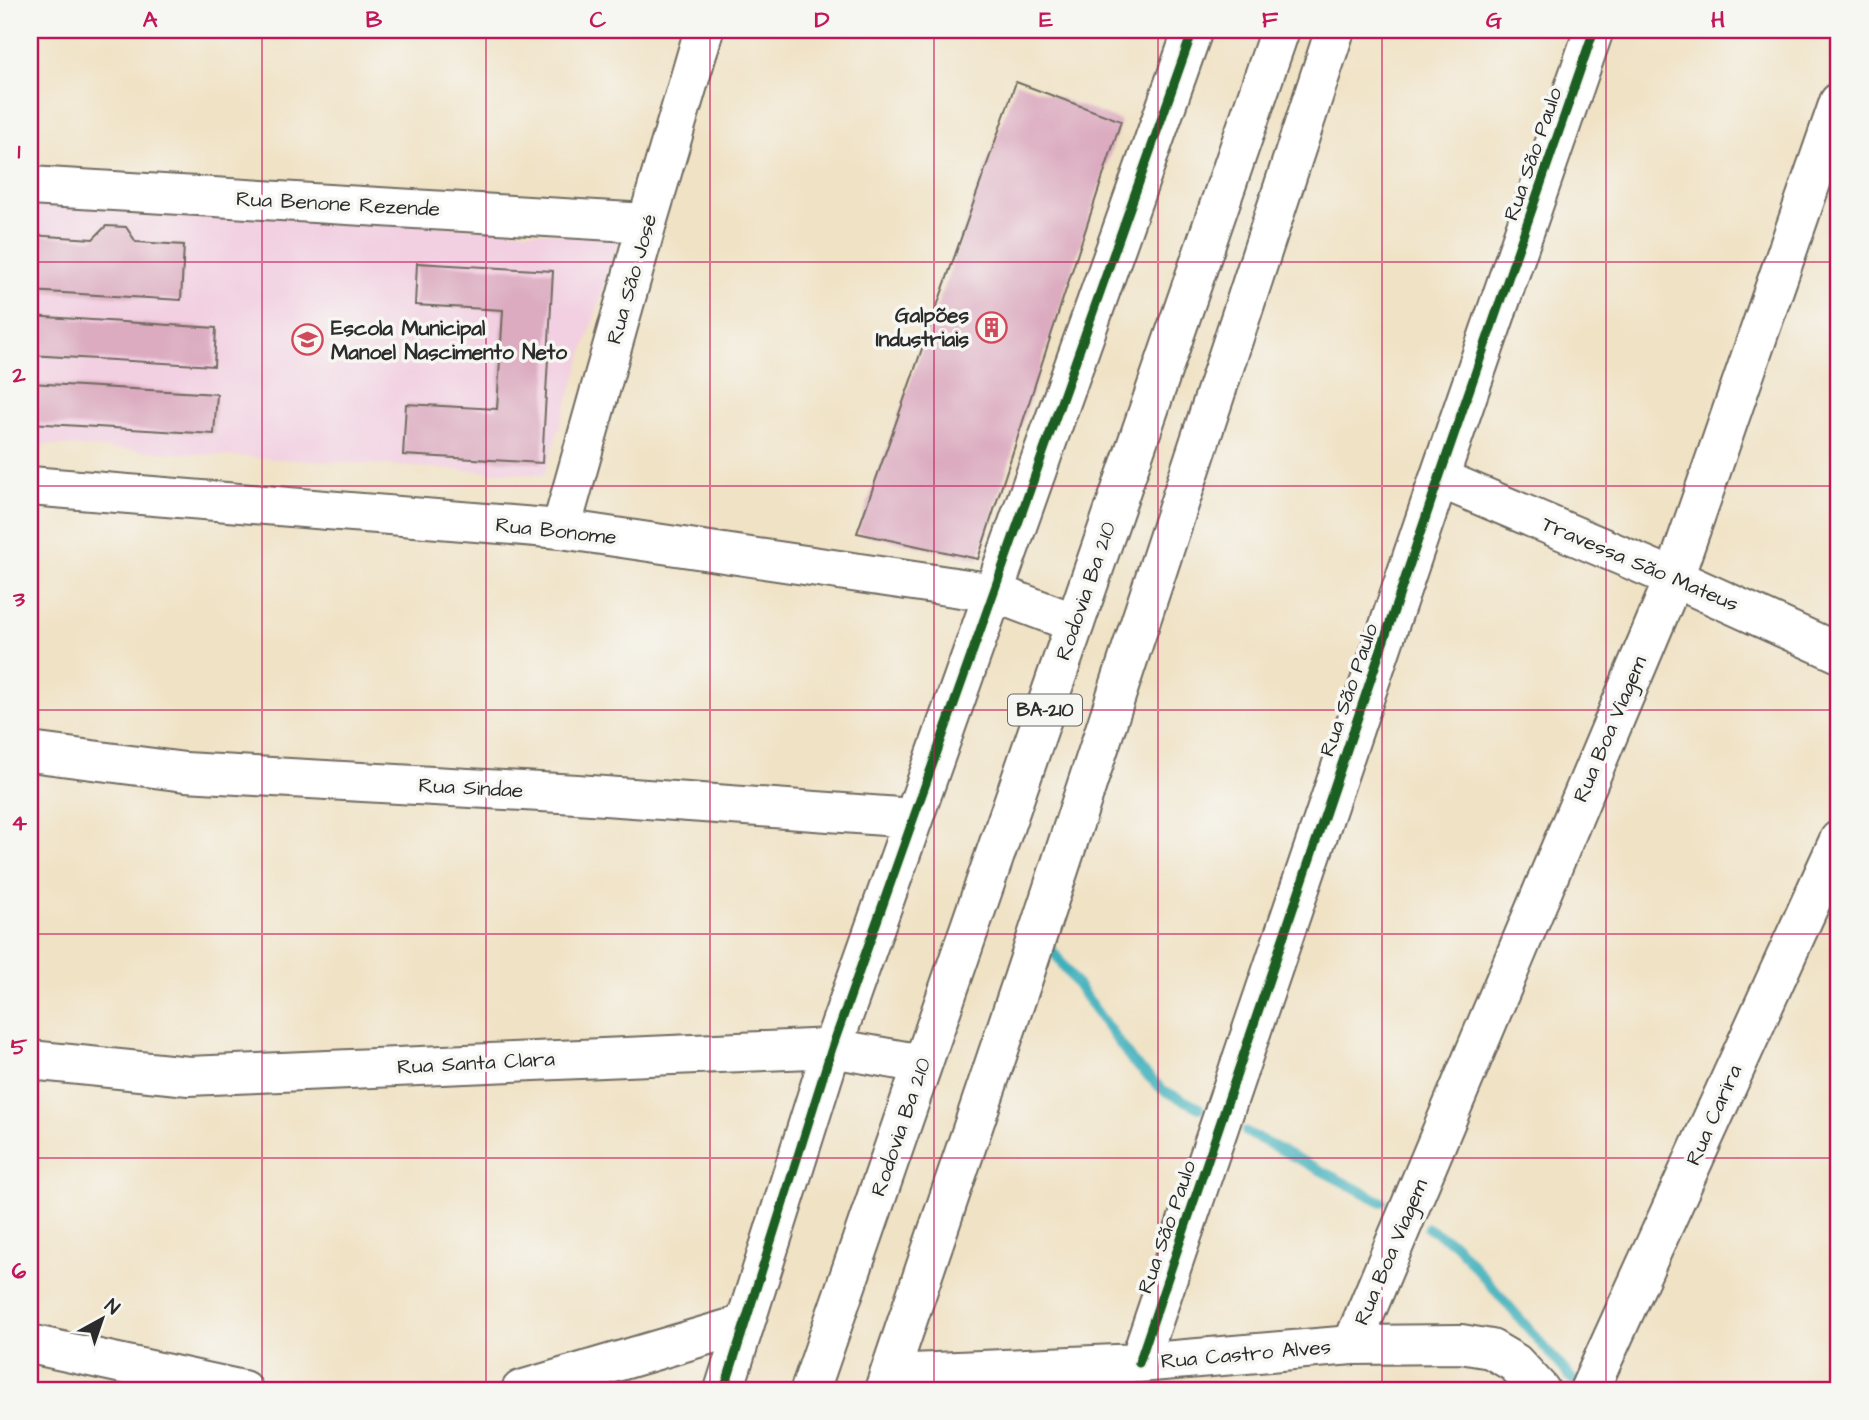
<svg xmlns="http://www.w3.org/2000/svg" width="1869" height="1420" font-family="'Architects Daughter',sans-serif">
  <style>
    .built { fill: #f2cfe1 }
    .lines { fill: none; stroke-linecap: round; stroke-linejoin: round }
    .stream { stroke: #40b0bc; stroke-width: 10 }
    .building { fill: #dcabc0 }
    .minor-casing { stroke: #706b61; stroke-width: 42 }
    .primary-casing { stroke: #706b61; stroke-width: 42 }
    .minor { stroke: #fff; stroke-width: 38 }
    .primary { stroke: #fff; stroke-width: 38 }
    .cycleway-casing { stroke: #f6f6f2; stroke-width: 13 }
    .cycleway { stroke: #1b5e20; stroke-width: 9 }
    .grid { fill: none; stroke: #c2185b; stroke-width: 2; stroke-opacity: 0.55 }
    .labels { text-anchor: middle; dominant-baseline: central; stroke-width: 7; stroke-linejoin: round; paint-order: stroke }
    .shield { fill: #f6f6f2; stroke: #686867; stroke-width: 2 }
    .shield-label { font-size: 19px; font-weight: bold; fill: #2b2b2b }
    .street-label { font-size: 21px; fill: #2b2b2b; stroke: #f6f6f2 }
    .poi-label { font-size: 21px; font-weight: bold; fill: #2b2b2b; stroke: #f6f6f2; text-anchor: end }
    .neatline { fill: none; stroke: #c2185b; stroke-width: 2.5 }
    .grid-label { font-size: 23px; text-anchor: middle; font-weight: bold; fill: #c2185b }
  </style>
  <rect width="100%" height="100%" fill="#f6f6f2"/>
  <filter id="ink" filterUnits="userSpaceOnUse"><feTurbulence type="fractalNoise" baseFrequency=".0143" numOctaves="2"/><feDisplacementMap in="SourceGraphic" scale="14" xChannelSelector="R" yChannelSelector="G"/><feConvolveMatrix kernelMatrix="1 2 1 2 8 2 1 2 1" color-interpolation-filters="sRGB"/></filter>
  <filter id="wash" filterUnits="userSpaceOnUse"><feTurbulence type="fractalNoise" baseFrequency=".00686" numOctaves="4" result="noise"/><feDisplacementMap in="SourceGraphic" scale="28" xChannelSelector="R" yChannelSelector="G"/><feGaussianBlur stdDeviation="1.57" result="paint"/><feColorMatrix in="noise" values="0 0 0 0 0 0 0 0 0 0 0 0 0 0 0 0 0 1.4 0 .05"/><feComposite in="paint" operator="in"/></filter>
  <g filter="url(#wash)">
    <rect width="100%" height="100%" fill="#f0e2c5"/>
    <!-- built -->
    <path class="built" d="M30,200L620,237L544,475L30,444Z"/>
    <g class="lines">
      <!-- stream -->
      <path class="stream" d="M1049,946L1133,1062L1163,1090L1199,1108
        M1246,1132L1382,1202
        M1428,1228L1455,1244L1574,1381"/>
    </g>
    <g id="blocks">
      <!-- building -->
      <path class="building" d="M1016,82L1121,121L978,559L857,533Z
        M106,226L126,227L136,242L184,245L181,300L30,291V235L93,239Z
        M417,263L553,271L542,463L403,455L406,404L497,409L503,310L415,305Z
        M30,316L216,328L214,366L30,355Z
        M30,383L217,394L214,434L30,423Z"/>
    </g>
  </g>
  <g filter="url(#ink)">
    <use href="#blocks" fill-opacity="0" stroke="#706b61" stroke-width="2"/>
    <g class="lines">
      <defs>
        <path id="minor" d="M30,186L647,223
          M1439,478L1674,578L1839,653
          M30,486L561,529L995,593L1075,623
          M561,529L647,223L704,30
          M30,752L185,772L577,794L913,818
          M30,1060L189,1076L832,1048L922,1064
          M30,1344L243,1390
          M1352,1345L1674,578L1839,102
          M1139,1363L1439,478L1594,30
          M889,1374L1139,1363L1352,1345L1461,1344L1491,1349L1515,1363L1540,1390
          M521,1390L745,1324
          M724,1390L832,1048L1193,30
          M884,1390L1023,979L1335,30
          M1589,1390L1839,840"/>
        <path id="primary" d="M810,1390L1280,30"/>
      </defs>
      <!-- minor casing -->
      <use href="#minor" class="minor-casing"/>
      <!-- primary casing -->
      <use href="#primary" class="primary-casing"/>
      <!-- minor -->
      <use href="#minor" class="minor"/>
      <!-- primary -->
      <use href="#primary" class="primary"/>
      <defs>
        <path id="cycleway" d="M1139,1363L1439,478L1594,30
          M724,1390L832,1048L1193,30"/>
      </defs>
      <!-- cycleway casing -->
      <use href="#cycleway" class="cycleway-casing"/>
      <!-- cycleway -->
      <use href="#cycleway" class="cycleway"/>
    </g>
  </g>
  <!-- grid -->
  <path class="grid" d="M262,30V1390M486,30V1390M710,30V1390M934,30V1390M1158,30V1390M1382,30V1390M1606,30V1390M30,262H1839M30,486H1839M30,710H1839M30,934H1839M30,1158H1839"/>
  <!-- icons -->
  <defs>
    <symbol id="building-ring" viewBox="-11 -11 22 22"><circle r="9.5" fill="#f6f6f2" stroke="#d1495b" stroke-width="1.5"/><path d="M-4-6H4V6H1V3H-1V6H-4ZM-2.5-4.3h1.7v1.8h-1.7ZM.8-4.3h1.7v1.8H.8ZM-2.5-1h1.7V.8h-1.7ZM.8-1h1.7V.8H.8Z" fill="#d1495b"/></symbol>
    <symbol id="school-ring" viewBox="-11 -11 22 22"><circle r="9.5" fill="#f6f6f2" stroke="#d1495b" stroke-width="1.5"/><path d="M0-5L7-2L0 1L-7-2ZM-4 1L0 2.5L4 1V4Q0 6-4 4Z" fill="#d1495b"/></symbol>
  </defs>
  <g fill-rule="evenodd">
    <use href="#building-ring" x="974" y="310" width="35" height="35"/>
    <use href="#school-ring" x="290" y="322" width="35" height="35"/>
  </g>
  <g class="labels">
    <!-- shield labels -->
    <rect class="shield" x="1008" y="694.5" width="74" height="31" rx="5"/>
    <g class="shield-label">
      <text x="1045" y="710">BA-210</text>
    </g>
    <!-- street labels -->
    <g class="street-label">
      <text transform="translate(1533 154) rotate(-71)">Rua São Paulo</text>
      <text transform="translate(338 204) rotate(3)">Rua Benone Rezende</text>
      <text transform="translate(632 279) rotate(-74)">Rua São José</text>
      <text transform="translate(556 531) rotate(6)">Rua Bonome</text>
      <text transform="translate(1640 564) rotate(23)">Travessa São Mateus</text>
      <text transform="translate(1086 591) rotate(-71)">Rodovia Ba 210</text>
      <text transform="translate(1349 690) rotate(-71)">Rua São Paulo</text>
      <text transform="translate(1610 729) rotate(-67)">Rua Boa Viagem</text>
      <text transform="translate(471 788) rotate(3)">Rua Sindae</text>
      <text transform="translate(476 1063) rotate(-3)">Rua Santa Clara</text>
      <text transform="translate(1714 1115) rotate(-66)">Rua Carira</text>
      <text transform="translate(901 1127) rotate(-71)">Rodovia Ba 210</text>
      <text transform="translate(1167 1227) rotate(-71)">Rua São Paulo</text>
      <text transform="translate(1391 1252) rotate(-67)">Rua Boa Viagem</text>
      <text transform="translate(1246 1354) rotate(-5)">Rua Castro Alves</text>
    </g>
    <!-- poi labels -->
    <g class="poi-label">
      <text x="969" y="315">Galpões<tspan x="969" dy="24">Industriais</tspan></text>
      <text x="331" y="328" text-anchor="start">Escola Municipal<tspan x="331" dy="24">Manoel Nascimento Neto</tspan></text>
    </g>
  </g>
  <!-- margin -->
  <rect width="1869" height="1420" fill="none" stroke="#f6f6f2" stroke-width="77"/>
  <!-- north arrow -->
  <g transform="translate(102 1319) rotate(40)" stroke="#f6f6f2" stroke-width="5" paint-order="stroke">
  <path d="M0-5L12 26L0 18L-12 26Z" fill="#2b2b2b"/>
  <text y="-10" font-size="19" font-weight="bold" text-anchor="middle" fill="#2b2b2b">N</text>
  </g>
  <rect x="38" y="38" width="1792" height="1344" class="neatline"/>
  <g class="grid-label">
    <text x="150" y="27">A</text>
    <text x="374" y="27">B</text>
    <text x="598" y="27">C</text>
    <text x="822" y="27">D</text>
    <text x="1046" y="27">E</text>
    <text x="1270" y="27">F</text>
    <text x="1494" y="27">G</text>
    <text x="1718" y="27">H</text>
    <text x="19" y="158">1</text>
    <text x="19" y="382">2</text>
    <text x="19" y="606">3</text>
    <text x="19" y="830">4</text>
    <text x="19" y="1054">5</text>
    <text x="19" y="1278">6</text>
  </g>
</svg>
